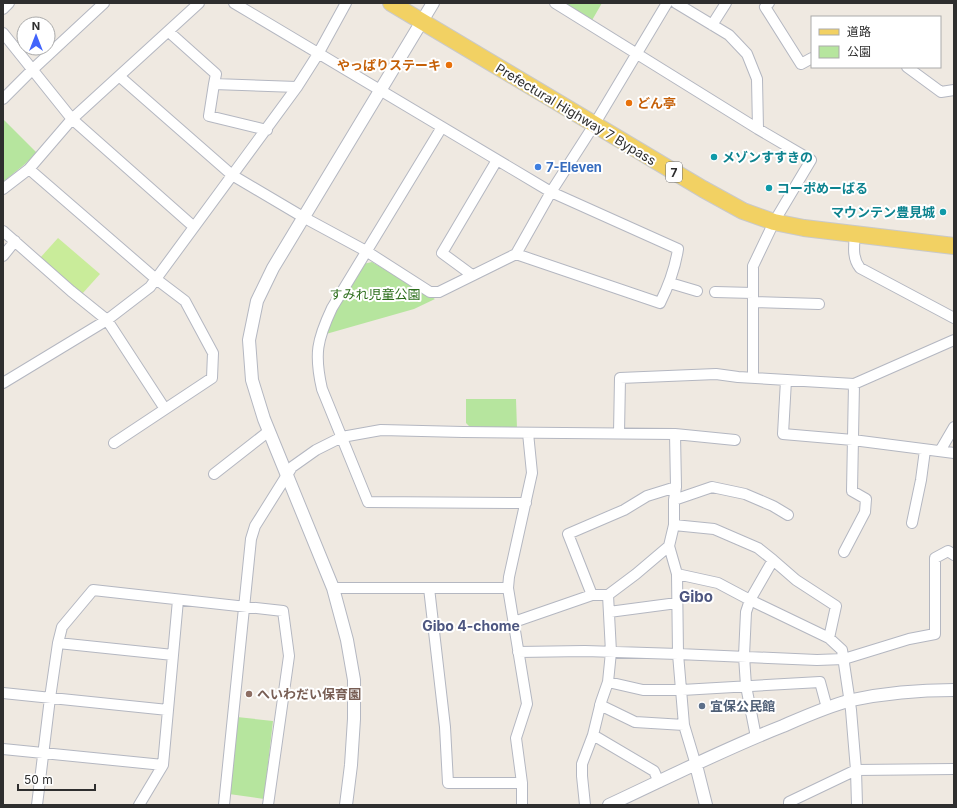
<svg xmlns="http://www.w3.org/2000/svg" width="957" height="808" font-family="Inter,'Noto Sans JP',sans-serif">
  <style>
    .green { fill: #b6e59e }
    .pitch { fill: #c9ec9a }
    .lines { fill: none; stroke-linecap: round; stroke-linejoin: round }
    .minor-casing { stroke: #b4b7c1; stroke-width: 12 }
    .tertiary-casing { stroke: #b4b7c1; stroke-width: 14 }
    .primary-casing { stroke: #c9c9c9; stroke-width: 18 }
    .minor { stroke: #fff; stroke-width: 10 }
    .tertiary { stroke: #fff; stroke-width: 12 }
    .primary { stroke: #f2d163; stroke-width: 16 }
    .food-dot { fill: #e8710a; stroke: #fff; stroke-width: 1.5 }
    .culture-dot { fill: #0f9aa8; stroke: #fff; stroke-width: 1.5 }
    .shop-dot { fill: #3f7fe0; stroke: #fff; stroke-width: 1.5 }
    .education-dot { fill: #8d6e63; stroke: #fff; stroke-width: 1.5 }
    .service-dot { fill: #5c6f8a; stroke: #fff; stroke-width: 1.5 }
    .labels { text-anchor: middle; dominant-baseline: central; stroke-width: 4; stroke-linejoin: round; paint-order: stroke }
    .shield { fill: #fff; stroke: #6d6d6d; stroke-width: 1 }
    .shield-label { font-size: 12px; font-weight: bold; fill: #2e2e2e }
    .food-label { font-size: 13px; font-weight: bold; fill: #c56008; stroke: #fff; text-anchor: end }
    .street-label { font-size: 13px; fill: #2e2e2e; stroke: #fff }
    .culture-label { font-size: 13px; font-weight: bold; fill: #0d838f; stroke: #fff; text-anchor: start }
    .shop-label { font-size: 13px; font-weight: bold; fill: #366cbe; stroke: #fff; text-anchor: start }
    .park-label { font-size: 13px; fill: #2c6e1b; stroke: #fff }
    .education-label { font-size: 13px; font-weight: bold; fill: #785e54; stroke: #fff; text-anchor: start }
    .service-label { font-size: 13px; font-weight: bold; fill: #4e5e75; stroke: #fff; text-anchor: start }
    .neighbourhood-label { font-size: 14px; font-weight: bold; fill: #4d5680; stroke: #fff }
    .quarter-label { font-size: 15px; font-weight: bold; fill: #4d5680; stroke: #fff }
  </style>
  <rect width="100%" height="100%" fill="#efe9e1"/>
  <!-- green -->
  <path class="green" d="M560,3H602L591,22Z
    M3,119L37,153L25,164L3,182Z
    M372,262L435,299L414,309L326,334L333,314L363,264Z
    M466,399H516L517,429L471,428L466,423Z
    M237,717L273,721L264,799L229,794Z"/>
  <!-- pitch -->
  <path class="pitch" d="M58,238L100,274L82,294L40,258Z"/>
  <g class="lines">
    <defs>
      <path id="minor" d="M234,3L551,192L678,249C675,269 669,285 660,303L516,254
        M555,3L758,129
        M676,3L729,35L747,54L757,79L758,129L811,160L774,222L753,266V378
        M769,3L765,7L801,64L812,58
        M3,9L9,3
        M712,25L726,3
        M169,32L216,74L214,84L297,87
        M3,33L72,119L194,227
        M907,67L941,92L954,90
        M119,76L232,175L303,217L366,251L430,292H439L516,254L551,192L594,125L667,3
        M214,84L209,116L267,130
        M3,99L32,70L104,3
        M442,127L332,308C317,340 314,354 322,389L368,502L526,503
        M29,169L156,279L185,301L213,353L212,378L114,443
        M3,189L29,169L72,119L199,3
        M3,231L71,291L107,320L165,409
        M855,234C854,246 852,258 860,268L954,318
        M3,256L15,241
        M472,275L442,253L497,160
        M670,283L697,291
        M715,292L753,293
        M753,302L819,304
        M786,380L783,434L853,440L954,453
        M3,383L107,320L150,287L297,87L318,54L346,3
        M619,433L620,378L716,374L738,377L854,384L954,340
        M675,434L676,487L674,500V525L669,546L677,574L678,654L684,725L696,765
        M940,451L954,427
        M214,474L269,431
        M674,500L712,487L745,494L773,506L788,515
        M912,523L921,480L925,450
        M674,525L714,529L758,548L773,560L750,600L746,612L744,656L746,686L756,737
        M844,552L865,512L866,499L852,491L854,384
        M773,560L796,580L836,606L829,638
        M677,574L718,583L750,600L829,638L842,650L851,710L856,770L857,805
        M333,588H508
        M429,588L445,727L448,783H522
        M592,595L568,534L624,510L647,496L676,487
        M609,612L677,603
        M514,622L592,595H608L636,574L669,546
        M58,643L173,655
        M518,652L585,651L678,654L817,660L844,659L909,639L935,634V558L948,551L954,555
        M608,682L643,690H682L820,682L827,708
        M3,693L168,710
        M600,705L635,722L684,725
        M593,735L654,771L659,782
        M3,749L163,765
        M37,805L50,698L58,643L62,627L93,590L283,611L289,656L268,805
        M139,805L163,765L178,600
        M224,805L251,539L255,526L292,467L316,450L342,437L381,430L463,432L675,434L735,440
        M522,805V783L516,738L527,704L508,588L509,577L532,473L528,433
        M585,805L582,776V764L593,735L601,702L608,682L611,652L608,595
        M789,805V802L856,770L954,769"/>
      <path id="tertiary" d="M696,765L706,805
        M346,805L351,765L354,719V680L347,640L333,588L264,419L252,380L249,340L257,301L273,268L433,3
        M609,805C667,778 724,749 783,726C806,716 828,706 852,700C885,693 919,690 954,690"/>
      <path id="primary" d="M391,3L703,189L743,211L774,222L804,228L954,246"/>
    </defs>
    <!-- minor casing -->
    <use href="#minor" class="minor-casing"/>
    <!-- tertiary casing -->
    <use href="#tertiary" class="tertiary-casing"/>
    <!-- primary casing -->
    <use href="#primary" class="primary-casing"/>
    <!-- minor -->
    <use href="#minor" class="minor"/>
    <!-- tertiary -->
    <use href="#tertiary" class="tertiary"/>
    <!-- primary -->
    <use href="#primary" class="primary"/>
  </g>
  <!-- markers -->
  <g class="food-dot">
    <circle cx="449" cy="65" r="4"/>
    <circle cx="629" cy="103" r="4"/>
  </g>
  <g class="culture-dot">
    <circle cx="714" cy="157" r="4"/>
    <circle cx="769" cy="188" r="4"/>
    <circle cx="943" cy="212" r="4"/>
  </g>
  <circle class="shop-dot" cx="538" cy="167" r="4"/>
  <circle class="education-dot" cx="249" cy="694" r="4"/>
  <circle class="service-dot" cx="702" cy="706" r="4"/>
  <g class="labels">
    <!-- shield labels -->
    <rect class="shield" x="666" y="162" width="16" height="20" rx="3"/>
    <g class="shield-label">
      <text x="674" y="172">7</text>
    </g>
    <!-- food labels -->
    <g class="food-label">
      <text x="441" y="65">やっぱりステーキ</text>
      <text x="637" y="103" text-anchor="start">どん亭</text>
    </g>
    <!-- street labels -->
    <g class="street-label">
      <text transform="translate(576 114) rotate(31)">Prefectural Highway 7 Bypass</text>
    </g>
    <!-- culture labels -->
    <g class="culture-label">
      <text x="722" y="157">メゾンすすきの</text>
      <text x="777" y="188">コーポめーばる</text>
      <text x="935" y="212" text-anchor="end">マウンテン豊見城</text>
    </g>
    <!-- shop labels -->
    <g class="shop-label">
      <text x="546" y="167">7-Eleven</text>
    </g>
    <!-- park labels -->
    <g class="park-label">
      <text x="375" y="294">すみれ児童公園</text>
    </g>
    <!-- education labels -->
    <g class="education-label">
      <text x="257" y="694">へいわだい保育園</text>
    </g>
    <!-- service labels -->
    <g class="service-label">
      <text x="710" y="706">宜保公民館</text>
    </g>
    <!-- neighbourhood labels -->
    <g class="neighbourhood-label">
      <text x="471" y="625">Gibo 4-chome</text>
    </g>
    <!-- quarter labels -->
    <g class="quarter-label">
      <text x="696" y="596">Gibo</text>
    </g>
  </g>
  <!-- border -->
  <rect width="957" height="808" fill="none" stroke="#2e2e2e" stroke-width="8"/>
  <!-- legend -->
  <rect x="811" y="16" width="130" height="52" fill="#ffffff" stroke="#ababab"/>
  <rect x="819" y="29" width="20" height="6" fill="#f2d163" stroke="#ababab"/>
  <text x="847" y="36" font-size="12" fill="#2e2e2e">道路</text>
  <rect x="819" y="46" width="20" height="12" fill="#b6e59e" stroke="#ababab"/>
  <text x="847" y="56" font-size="12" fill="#2e2e2e">公園</text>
  <!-- north arrow -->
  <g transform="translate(36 36)"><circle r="19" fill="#ffffff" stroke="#ababab"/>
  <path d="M0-3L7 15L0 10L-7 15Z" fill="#4264fb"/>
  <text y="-6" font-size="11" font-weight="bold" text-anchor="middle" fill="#2e2e2e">N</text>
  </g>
  <!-- scale -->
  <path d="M18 784v6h77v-6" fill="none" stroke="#2e2e2e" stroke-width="2"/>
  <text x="24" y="784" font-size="12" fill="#2e2e2e" stroke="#ffffff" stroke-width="3" paint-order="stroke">50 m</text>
</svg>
